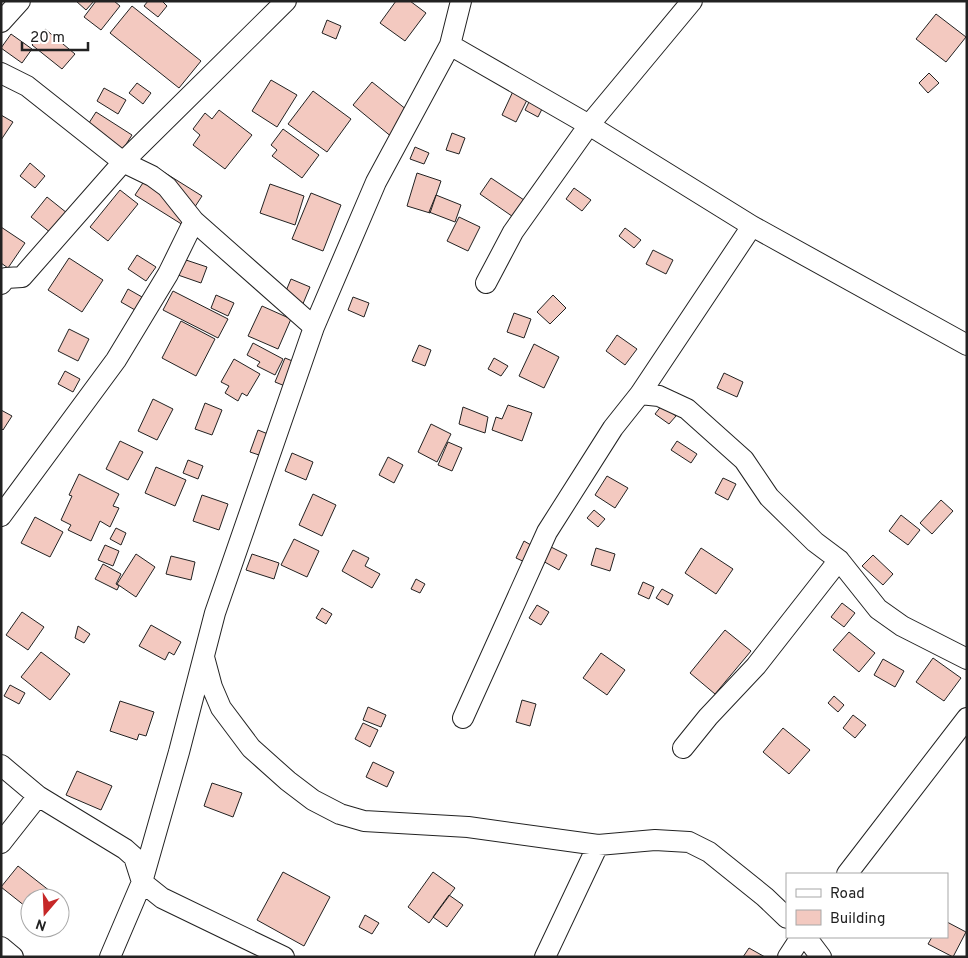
<svg xmlns="http://www.w3.org/2000/svg" width="968" height="958" font-family="Overpass,sans-serif">
  <style>
    .building { fill: #f3c9c0; stroke: #222 }
    .lines { fill: none; stroke-linecap: round; stroke-linejoin: round }
    .street-casing { stroke: #222; stroke-width: 22 }
    .street { stroke: #fff; stroke-width: 20 }
  </style>
  <rect width="100%" height="100%" fill="#fff"/>
  <!-- building -->
  <path class="building" d="M76,1H94L86,10Z
    M96,1H114L120,6L101,30L84,17Z
    M148,1H162L167,6L158,17L144,6Z
    M396,1H410L426,13L405,41L380,23Z
    M132,6L201,61L179,88L110,33Z
    M936,14L966,37L946,62L916,39Z
    M327,20L341,26L336,39L322,33Z
    M45,29L75,54L62,69L32,45Z
    M11,34L32,49L22,63L1,48Z
    M929,73L939,83L928,93L919,83Z
    M271,80L297,95L277,127L252,111Z
    M372,82L412,114L393,138L353,105Z
    M137,83L151,93L143,104L129,93Z
    M515,87L530,94L516,122L502,115Z
    M104,88L126,100L118,114L97,101Z
    M313,91L351,119L327,152L288,124Z
    M531,98L544,105L538,117L525,110Z
    M219,110L252,135L225,169L193,145L200,135L193,129L205,113L212,119Z
    M96,112L132,135L116,160L80,137Z
    M1,115L13,122L1,140Z
    M283,129L319,155L302,178L272,156L277,150L271,145Z
    M452,133L465,138L459,154L446,150Z
    M415,147L429,153L424,164L410,159Z
    M30,163L45,176L35,188L20,176Z
    M154,166L202,196L183,225L135,195Z
    M417,173L441,181L430,213L407,206Z
    M491,178L530,204L519,221L480,194Z
    M270,184L304,196L295,225L260,213Z
    M574,188L591,200L582,211L566,199Z
    M120,190L138,204L108,241L90,227Z
    M311,193L341,205L323,251L292,239Z
    M436,195L461,205L455,222L429,212Z
    M47,197L67,213L51,233L31,217Z
    M459,217L480,227L468,251L447,241Z
    M1,227L25,243L8,268L1,263Z
    M625,228L641,240L634,248L619,236Z
    M653,250L673,260L666,274L646,264Z
    M137,255L156,267L146,281L128,269Z
    M69,258L103,280L82,312L48,290Z
    M183,259L207,267L201,283L178,275Z
    M291,279L310,287L302,306L283,298Z
    M128,289L142,297L135,310L121,302Z
    M173,291L228,319L218,338L163,310Z
    M216,295L234,303L228,316L211,308Z
    M553,295L566,308L550,324L537,312Z
    M353,297L369,303L364,317L348,310Z
    M262,306L291,319L278,349L248,336Z
    M514,313L531,319L524,338L507,332Z
    M181,321L215,339L196,376L162,358Z
    M69,329L89,339L78,361L58,351Z
    M617,335L637,349L625,365L606,351Z
    M253,343L283,359L275,375L257,366L260,362L247,355Z
    M534,344L559,357L544,388L519,376Z
    M419,345L431,350L425,366L412,361Z
    M285,358L300,364L290,388L275,382Z
    M494,358L508,366L501,376L488,369Z
    M234,359L260,374L247,396L242,393L238,401L225,393L229,386L221,382Z
    M65,371L80,379L73,392L58,384Z
    M724,373L743,382L737,397L717,388Z
    M153,399L173,409L157,440L138,431Z
    M205,403L222,410L212,435L195,429Z
    M508,405L532,413L522,441L492,430L496,417L502,419Z
    M662,405L676,416L669,424L655,414Z
    M463,407L488,417L485,433L459,424Z
    M1,410L12,416L3,430L1,428Z
    M431,424L451,434L437,462L418,452Z
    M258,430L273,436L265,457L250,452Z
    M120,441L143,452L128,480L106,469Z
    M677,441L697,454L691,463L671,450Z
    M448,442L462,448L452,471L438,465Z
    M292,453L313,462L306,480L285,471Z
    M388,457L403,465L394,483L379,475Z
    M188,460L203,466L198,479L183,473Z
    M156,467L186,480L175,506L145,493Z
    M79,474L119,494L113,506L119,508L110,527L100,521L91,541L68,530L71,525L61,520L72,496L69,495Z
    M607,476L628,488L615,508L595,495Z
    M723,478L736,484L728,500L715,493Z
    M313,494L336,505L322,536L299,525Z
    M202,495L228,504L219,530L193,521Z
    M941,500L953,511L932,534L920,523Z
    M594,510L605,519L598,527L587,518Z
    M901,515L920,530L908,545L889,531Z
    M35,517L63,532L50,557L21,543Z
    M116,528L126,533L121,545L110,539Z
    M294,539L319,551L307,577L281,565Z
    M524,541L536,548L529,564L516,558Z
    M105,545L119,551L113,566L98,560Z
    M549,546L567,555L559,570L541,560Z
    M596,548L615,554L610,571L591,565Z
    M701,548L733,569L716,594L685,573Z
    M353,550L369,558L365,566L380,574L372,588L342,571Z
    M136,554L155,567L136,597L117,584Z
    M252,554L279,563L274,579L246,570Z
    M873,555L893,574L883,585L862,566Z
    M171,556L195,562L191,580L166,574Z
    M103,564L121,574L116,584L119,586L117,590L95,579Z
    M416,579L425,584L420,593L411,589Z
    M643,582L654,587L649,599L638,594Z
    M662,589L673,595L668,605L656,598Z
    M842,603L855,613L844,627L831,617Z
    M537,605L549,612L541,625L529,618Z
    M322,608L332,614L326,624L316,618Z
    M22,612L44,627L28,650L6,635Z
    M151,625L181,642L174,655L169,652L165,660L139,646Z
    M78,626L90,634L84,643L75,638Z
    M725,630L751,651L715,694L690,673Z
    M849,632L875,653L859,672L833,650Z
    M41,652L70,674L50,700L21,677Z
    M601,653L625,670L607,695L583,678Z
    M933,658L961,678L944,701L916,682Z
    M883,659L904,671L895,687L874,675Z
    M10,685L25,693L19,704L4,696Z
    M834,696L844,705L838,712L828,703Z
    M522,700L536,704L530,726L516,722Z
    M120,701L154,712L146,736L139,734L137,740L110,731Z
    M368,707L386,715L381,727L363,720Z
    M853,715L866,725L855,738L843,728Z
    M363,723L378,730L370,747L355,739Z
    M783,728L810,750L789,774L763,752Z
    M373,762L394,772L387,787L366,777Z
    M77,771L112,786L101,810L66,795Z
    M212,783L242,793L233,817L204,806Z
    M18,866L55,895L52,898H30V910L1,887Z
    M283,872L330,897L304,946L257,920Z
    M433,872L455,888L429,923L408,907Z
    M449,895L463,905L447,927L433,917Z
    M365,915L379,923L372,934L359,927Z
    M947,922L966,932L953,957L928,944L932,937H947Z
    M749,948L765,957H743Z"/>
  <g class="lines">
    <defs>
      <path id="street" d="M1,22L20,1
        M450,45L589,125L752,226L967,345
        M1,73L27,86L123,162L152,176L167,187L194,221L314,327
        M486,283L513,232L589,125L692,1
        M1,284L6,278L22,277L123,162L286,1
        M640,394L659,396L687,409L744,460L769,497L815,542L839,560L878,609L902,626L967,659
        M1,516L116,360L168,274L194,221
        M204,657L212,687L221,708L251,748L288,781L313,800L340,814L364,821L468,827L598,845L655,840L689,842L709,852L765,897L787,918
        M463,718L547,532L613,428L640,394L752,226
        M683,748L708,717L756,666L839,560
        M1,765L38,796L125,849L134,857L142,882L162,898L284,957
        M1,843L38,796
        M847,874L967,718
        M806,937L821,957
        M1,947L13,957
        M110,957L142,882L179,752L215,613L314,327L376,182L450,45L461,1
        M545,957L598,845
        M788,957L801,937"/>
    </defs>
    <!-- street casing -->
    <use href="#street" class="street-casing"/>
    <!-- street -->
    <use href="#street" class="street"/>
  </g>
  <!-- border -->
  <rect width="968" height="958" fill="none" stroke="#222222" stroke-width="5"/>
  <!-- legend -->
  <rect x="786" y="873" width="162" height="65" fill="#ffffff" stroke="#a7a7a7"/>
  <rect x="796" y="889" width="25" height="8" fill="#ffffff" stroke="#a7a7a7"/>
  <text x="830" y="898" font-size="15" fill="#222222">Road</text>
  <rect x="796" y="910" width="25" height="15" fill="#f3c9c0" stroke="#a7a7a7"/>
  <text x="830" y="923" font-size="15" fill="#222222">Building</text>
  <!-- north arrow -->
  <g transform="translate(45 913) rotate(199)"><circle r="24" fill="#ffffff" stroke="#a7a7a7"/>
  <path d="M0-4L9 19L0 12L-9 19Z" fill="#c62828"/>
  <text y="-8" font-size="14" font-weight="bold" text-anchor="middle" fill="#222222">N</text>
  </g>
  <!-- scale -->
  <path d="M22 42v8h66v-8" fill="none" stroke="#222222" stroke-width="2.5"/>
  <text x="30" y="42" font-size="15" fill="#222222" stroke="#ffffff" stroke-width="4" paint-order="stroke">20 m</text>
</svg>
